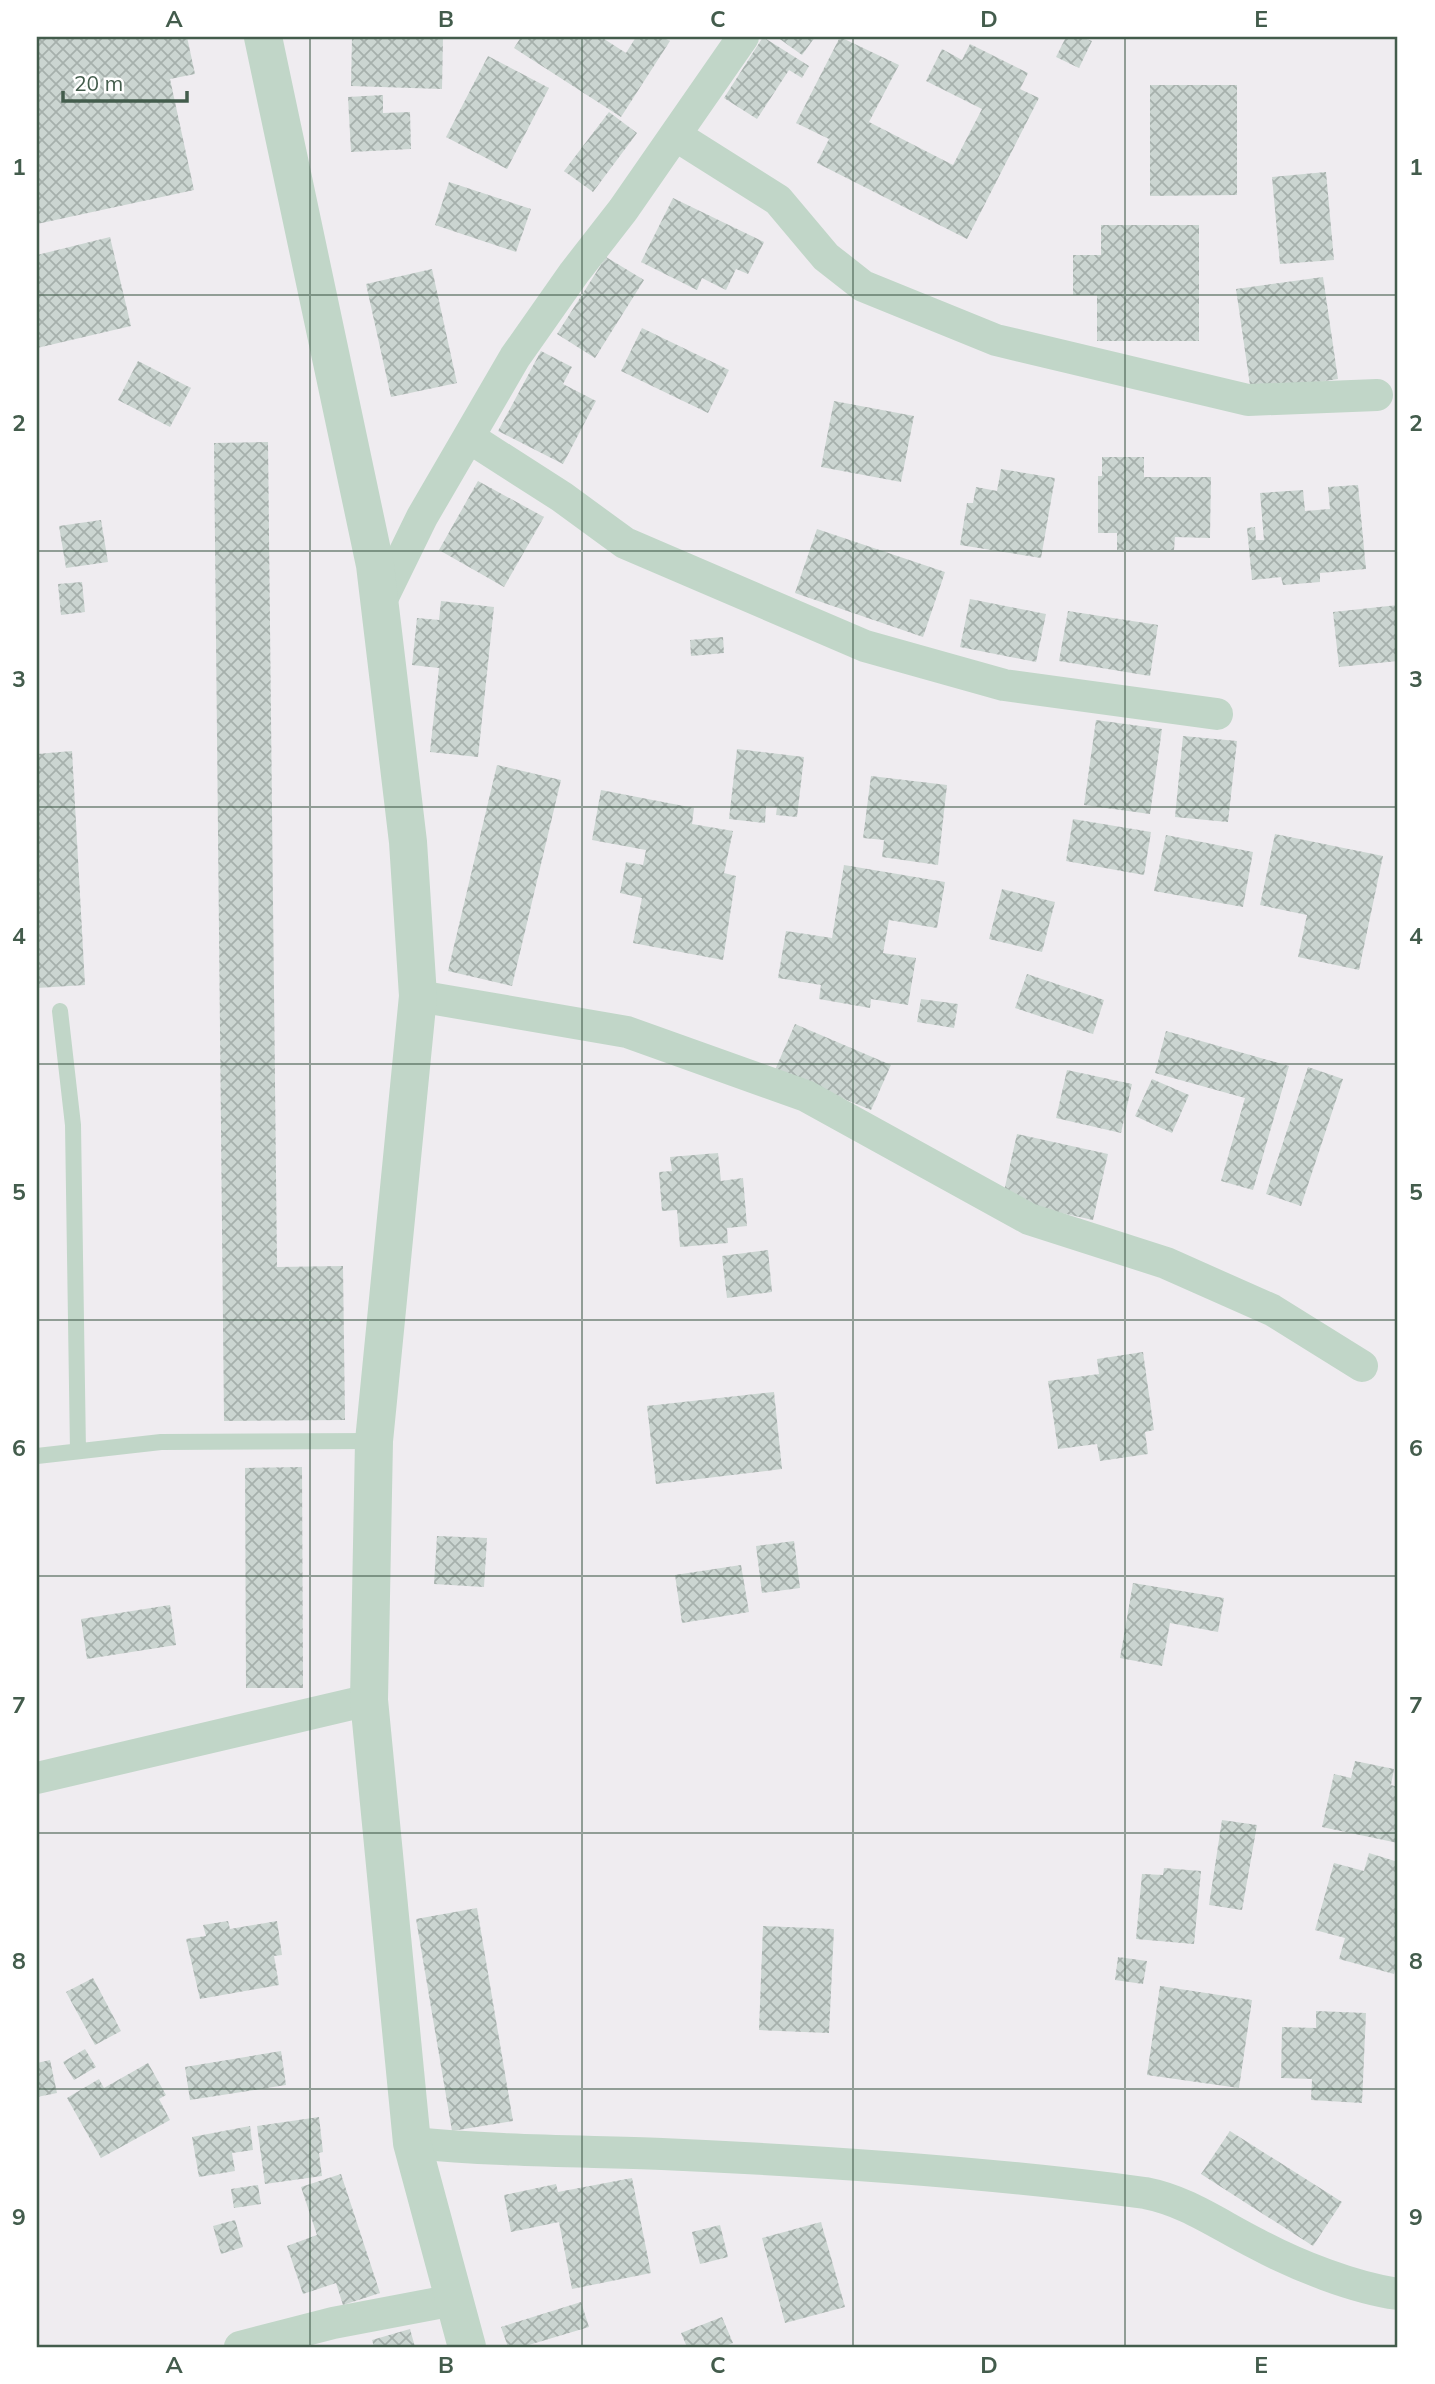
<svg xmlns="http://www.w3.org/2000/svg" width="1435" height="2384" font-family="Mulish,sans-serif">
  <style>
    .building { fill: url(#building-cross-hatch) }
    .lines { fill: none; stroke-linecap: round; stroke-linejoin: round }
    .service { stroke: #c1d6c8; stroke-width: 16 }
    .minor { stroke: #c1d6c8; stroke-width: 32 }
    .tertiary { stroke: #c1d6c8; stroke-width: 38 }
    .grid { fill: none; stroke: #435c4c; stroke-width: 2; stroke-opacity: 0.55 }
    .neatline { fill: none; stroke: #435c4c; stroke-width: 2.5 }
    .grid-label { font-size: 23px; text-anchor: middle; font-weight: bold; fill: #435c4c }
  </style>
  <defs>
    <pattern id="building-cross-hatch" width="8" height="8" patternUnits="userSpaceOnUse" patternTransform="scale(1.75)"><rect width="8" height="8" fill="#cbd5d1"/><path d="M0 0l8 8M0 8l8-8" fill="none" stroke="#a6b0ac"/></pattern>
  </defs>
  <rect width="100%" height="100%" fill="#efecf0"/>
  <!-- building -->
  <path class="building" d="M37,37H187L195,74L170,79L194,190L37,224Z
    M352,37H443L442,89L351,86Z
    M521,37H601L626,53L636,37H662L670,41L621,117L514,48Z
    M763,37L809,66L802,78L789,70L757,119L724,98Z
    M777,37H815L802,55Z
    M840,37L899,65L869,122L953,165L982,109L926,81L942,49L962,60L970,44L1028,73L1020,89L1039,98L967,239L817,163L829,139L796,123Z
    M1066,37H1081L1092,41L1079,68L1056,57Z
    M488,56L549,88L507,169L446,137Z
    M1150,85H1237V195L1150,196Z
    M383,95V113L410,112L411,149L351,152L348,97Z
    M609,112L637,133L593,192L564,171Z
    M1326,172L1334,260L1280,264L1272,177Z
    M449,182L531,209L516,252L435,225Z
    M673,198L764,242L748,274L736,269L726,290L702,278L697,290L641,262Z
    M1101,225H1199V341H1097V295H1073V255H1101Z
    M110,237L131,326L37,348V255Z
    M606,257L644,280L595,358L557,334Z
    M432,269L457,383L391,397L366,284Z
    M1323,277L1338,379L1251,392L1236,289Z
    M642,328L729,370L708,413L621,371Z
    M541,351L572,367L563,384L596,401L563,464L498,431Z
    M138,361L191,388L170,427L118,400Z
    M834,401L914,416L901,482L821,467Z
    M268,442L277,1267L343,1266L345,1420L224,1421L214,443Z
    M1102,457H1144V477H1211L1210,538L1175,537L1174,550H1117V533H1098V476H1102Z
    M1001,469L1055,478L1041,558L960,545L967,503H973L976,487L997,491Z
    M478,481L544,517L504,587L439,550Z
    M1358,485L1366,569L1320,573V582L1283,585L1281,577L1252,580L1247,528L1255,527L1256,540H1264L1260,493L1303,490L1305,511L1330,509L1328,487Z
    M101,520L108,562L66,568L59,526Z
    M817,529L945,572L923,637L795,593Z
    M82,582L85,612L61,615L58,584Z
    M970,599L1046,614L1036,662L960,647Z
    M441,601L494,607L478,757L430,752L439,668L412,665L417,618L439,620Z
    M1398,605V661L1339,667L1333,612Z
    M1068,611L1158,625L1150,676L1059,661Z
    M723,637L724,653L691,656L690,640Z
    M1096,720L1162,729L1150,814L1084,805Z
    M1183,736L1237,741L1228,822L1175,817Z
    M737,749L804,757L797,817L776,815L777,807L766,806L765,823L729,819Z
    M72,751L85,985L37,988V754Z
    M497,765L561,780L512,986L448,971Z
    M871,776L947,785L938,865L882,857L884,840L863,838Z
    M601,790L694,808L692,824L733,831L724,873L736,876L723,960L633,943L642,898L620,893L626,862L643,865L646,850L592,840Z
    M1073,819L1151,832L1144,875L1066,861Z
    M1275,834L1383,856L1359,970L1298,957L1307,915L1260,905Z
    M1166,835L1253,852L1243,907L1154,891Z
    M844,865L945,882L937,928L889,920L883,953L916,958L908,1005L871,999L870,1008L819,999L821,985L778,978L786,931L832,938Z
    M1002,889L1055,902L1042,952L989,939Z
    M1027,974L1104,1000L1093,1034L1015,1008Z
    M921,999L958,1004L954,1028L917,1022Z
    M795,1024L891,1065L871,1110L775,1070Z
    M1166,1031L1289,1066L1253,1190L1221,1181L1245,1098L1155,1073Z
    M1308,1067L1343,1079L1301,1206L1266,1194Z
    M1067,1070L1132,1084L1121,1133L1056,1118Z
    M1152,1079L1189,1095L1172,1133L1135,1116Z
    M1017,1134L1108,1154L1093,1220L1002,1200Z
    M718,1153L721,1181L743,1178L747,1226L727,1228L728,1243L680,1247L677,1210L662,1211L659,1172L672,1171L670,1157Z
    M768,1250L772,1292L727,1298L722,1256Z
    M1143,1352L1154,1430L1145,1432L1148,1454L1100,1461L1097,1444L1058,1449L1048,1381L1099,1374L1097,1359Z
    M774,1392L782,1469L656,1484L647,1406Z
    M302,1467L303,1688H246L245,1468Z
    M437,1536L487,1538L484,1587L434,1584Z
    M794,1541L800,1588L762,1593L756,1546Z
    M741,1565L749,1612L682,1623L675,1575Z
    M1133,1583L1224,1598L1218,1632L1170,1623L1162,1666L1120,1658Z
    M170,1605L176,1645L87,1659L81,1619Z
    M1355,1761L1394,1769L1391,1785L1398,1787V1843L1322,1827L1334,1774L1351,1778Z
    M1222,1820L1257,1825L1242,1910L1209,1905Z
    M1369,1853L1398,1862V1961L1394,1974L1339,1959L1345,1938L1315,1930L1334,1863L1364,1871Z
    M1164,1868L1201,1871L1194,1944L1136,1939L1142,1874L1163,1875Z
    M477,1908L513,2121L452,2131L416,1919Z
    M228,1921L230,1929L277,1921L282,1955L274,1956L279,1985L200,1999L186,1939L206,1936L203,1925Z
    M763,1926L834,1929L829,2033L759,2030Z
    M1118,1957L1147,1961L1143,1984L1115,1980Z
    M93,1978L121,2031L95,2045L66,1992Z
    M1160,1986L1252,2000L1239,2088L1147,2075Z
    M1316,2011L1366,2013L1362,2103L1311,2100L1312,2079L1281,2078L1282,2027L1316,2028Z
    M85,2049L96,2067L74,2080L63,2062Z
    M281,2051L286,2085L190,2100L185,2067Z
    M50,2060L57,2093L37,2097V2063Z
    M148,2063L166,2095L159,2099L170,2120L101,2158L67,2098L99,2079L104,2088Z
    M319,2117L323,2152L319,2153L322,2176L265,2184L257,2126Z
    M250,2126L253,2150L232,2153L235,2171L199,2177L192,2137Z
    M1230,2131L1342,2202L1313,2246L1201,2174Z
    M341,2174L380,2293L343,2305L336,2283L303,2294L287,2246L317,2235L301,2187Z
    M632,2178L651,2273L572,2289L559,2222L511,2232L504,2195L556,2184L558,2192Z
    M258,2185L261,2204L234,2208L231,2189Z
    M235,2220L243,2247L221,2254L213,2226Z
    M821,2222L845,2307L785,2323L762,2238Z
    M720,2225L728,2257L700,2264L692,2232Z
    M581,2302L589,2327L522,2347H508L501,2327Z
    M722,2317L733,2343L723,2347H687L681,2333Z
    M410,2329L415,2347H374L372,2340Z"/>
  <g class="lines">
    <!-- service -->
    <path class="service" d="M60,1011L73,1125L78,1451
      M37,1456L161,1442L374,1441"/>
    <!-- minor -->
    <path class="minor" d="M675,135L778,200L826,257L863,286L996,340L1248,400L1377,395
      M470,438L562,497L625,543L865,646L1004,685L1217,714
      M379,605L422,517L515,357L574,273L623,210L743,37
      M418,996L627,1032L806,1096L1029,1219L1166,1263L1272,1310L1362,1366
      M37,1778L369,1700
      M412,2143C496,2151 579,2151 662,2154C823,2161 986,2172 1145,2193C1187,2201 1219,2225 1257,2244C1296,2265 1354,2288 1398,2294
      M240,2347L333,2323L454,2300"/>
    <!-- tertiary -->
    <path class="tertiary" d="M263,37L375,565L408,842L418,996L374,1441L369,1700L412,2143L467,2347"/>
  </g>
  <!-- grid -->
  <path class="grid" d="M310,37V2347M582,37V2347M853,37V2347M1125,37V2347M37,295H1398M37,551H1398M37,807H1398M37,1064H1398M37,1320H1398M37,1576H1398M37,1833H1398M37,2089H1398"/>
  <!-- border -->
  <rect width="1435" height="2384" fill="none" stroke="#ffffff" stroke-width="77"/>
  <!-- scale -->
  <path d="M63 91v10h124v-10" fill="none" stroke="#435c4c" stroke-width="3.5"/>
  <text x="74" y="91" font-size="21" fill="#435c4c" stroke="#ffffff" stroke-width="5" paint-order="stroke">20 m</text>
  <rect x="38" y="38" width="1358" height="2308" class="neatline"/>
  <g class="grid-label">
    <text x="174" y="27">A</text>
    <text x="446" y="27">B</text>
    <text x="718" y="27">C</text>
    <text x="989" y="27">D</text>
    <text x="1261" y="27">E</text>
    <text x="19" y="175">1</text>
    <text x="1416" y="175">1</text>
    <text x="19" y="431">2</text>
    <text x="1416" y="431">2</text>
    <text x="19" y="687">3</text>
    <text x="1416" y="687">3</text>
    <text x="19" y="944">4</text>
    <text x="1416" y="944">4</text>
    <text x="19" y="1200">5</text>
    <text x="1416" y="1200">5</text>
    <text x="19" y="1456">6</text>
    <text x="1416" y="1456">6</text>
    <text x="19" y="1713">7</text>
    <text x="1416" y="1713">7</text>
    <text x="19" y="1969">8</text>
    <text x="1416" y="1969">8</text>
    <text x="19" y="2225">9</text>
    <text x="1416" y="2225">9</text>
    <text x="174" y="2373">A</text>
    <text x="446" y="2373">B</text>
    <text x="718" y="2373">C</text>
    <text x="989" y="2373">D</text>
    <text x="1261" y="2373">E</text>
  </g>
</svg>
